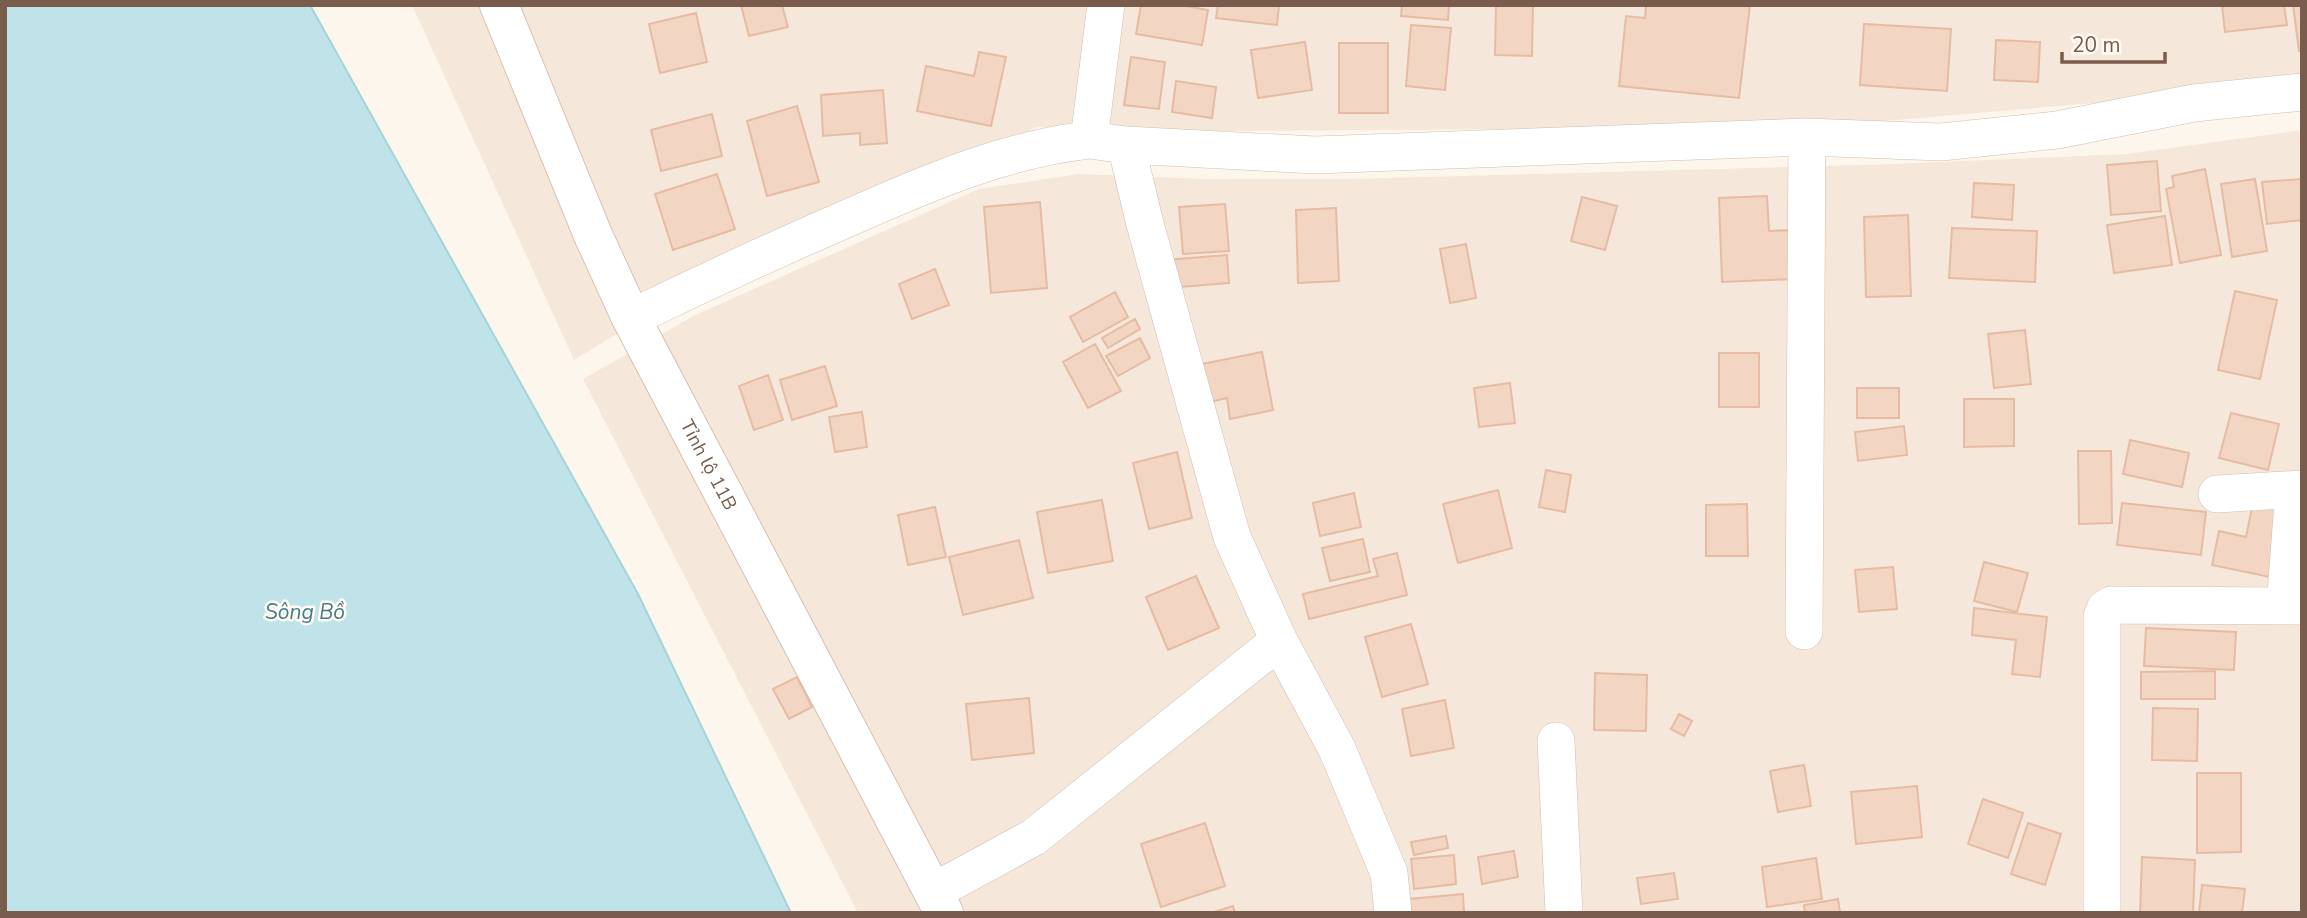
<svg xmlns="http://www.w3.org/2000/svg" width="2307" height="918" font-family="'Nunito Sans',sans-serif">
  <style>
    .residential { fill: #f5e8da }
    .water { fill: #bfe3e8; stroke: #a5d3da; stroke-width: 2 }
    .building { fill: #f3d5c3; stroke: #e6bba3; stroke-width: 2 }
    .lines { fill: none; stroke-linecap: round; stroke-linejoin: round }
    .minor-casing { stroke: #d1beb0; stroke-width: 38 }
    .secondary-casing { stroke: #d6c0b0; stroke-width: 40 }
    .minor { stroke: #fff; stroke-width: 37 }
    .secondary { stroke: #fff; stroke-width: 38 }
    .labels { text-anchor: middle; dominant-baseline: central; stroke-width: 5; stroke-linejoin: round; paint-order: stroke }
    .street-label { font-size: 19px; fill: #7a5c4d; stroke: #fffaf3 }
    .water-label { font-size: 21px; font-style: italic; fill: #437c86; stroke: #fffaf3 }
  </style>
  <rect width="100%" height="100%" fill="#fdf6ec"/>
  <!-- residential -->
  <path class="residential" d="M412,5H2302V79L2210,93L1815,127L1220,131L1036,127L973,161L797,224L574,360Z
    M2302,130V913H858L583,379L695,315L979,189L1078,174L1205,179H1351L1893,164L2127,154Z"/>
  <!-- water -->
  <path class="water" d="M5,5H310L638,594L791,913H5Z"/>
  <!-- building -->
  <path class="building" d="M741,5H782L788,27L749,36Z
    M1141,5H1180L1208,10L1202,45L1136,34Z
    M1218,5H1279L1277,25L1216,18Z
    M1402,5H1449L1448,20L1401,16Z
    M1496,5H1533L1532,56L1495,55Z
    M1646,5H1750L1739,98L1619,86L1626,16L1645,18Z
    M2222,5H2284L2287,25L2225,32Z
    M2293,5H2302V51H2299Z
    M696,13L707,62L660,73L649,24Z
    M1864,24L1951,29L1947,91L1860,85Z
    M1411,25L1451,28L1445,90L1406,86Z
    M1996,40L2040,42L2038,82L1994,80Z
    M1305,42L1312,90L1258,98L1251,50Z
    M1339,43H1388V113H1339Z
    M979,52L1006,57L991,126L917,111L926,66L974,76Z
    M1131,57L1165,62L1159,109L1124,105Z
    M1176,81L1216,87L1212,118L1172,112Z
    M883,90L887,143L860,145V133L823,136L821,95Z
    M797,106L819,182L767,196L747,121Z
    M712,114L722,156L661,171L651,130Z
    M2157,161L2161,211L2111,215L2107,165Z
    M2205,169L2221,255L2180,263L2166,189L2174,187L2172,176Z
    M717,174L735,229L673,250L655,194Z
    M2255,179L2267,251L2232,257L2221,184Z
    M2302,179V220L2267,224L2262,182Z
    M1974,183L2014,185L2012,220L1972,217Z
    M1767,196L1769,231L1793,230L1795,279L1722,282L1719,198Z
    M1582,197L1617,206L1605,250L1571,241Z
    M1040,202L1047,288L991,293L984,207Z
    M1225,204L1229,251L1183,254L1179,207Z
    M1336,208L1339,281L1298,283L1296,210Z
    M1908,215L1911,296L1866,297L1864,217Z
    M2165,216L2172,265L2114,273L2107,225Z
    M1952,228L2037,231L2035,282L1949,278Z
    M1466,244L1476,298L1450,303L1440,249Z
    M1227,255L1229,283L1167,288L1165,260Z
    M935,269L949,305L912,319L899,284Z
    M2235,291L2277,300L2260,379L2218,370Z
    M1115,292L1128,317L1083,342L1070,317Z
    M1135,319L1140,329L1108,348L1102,338Z
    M2025,330L2031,384L1994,388L1988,334Z
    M1140,338L1150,358L1118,376L1106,356Z
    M1095,344L1121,391L1088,408L1063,362Z
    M1262,352L1273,410L1230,419L1227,398L1210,402L1202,364Z
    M1719,353H1759V407H1719Z
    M825,366L837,406L792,420L780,380Z
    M768,375L783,420L754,430L739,386Z
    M1510,383L1515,423L1479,427L1474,388Z
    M1857,388H1899V418H1857Z
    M1964,399H2014V446L1964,447Z
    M862,412L867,447L835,452L829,417Z
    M2231,413L2279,424L2268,470L2219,458Z
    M1904,426L1907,455L1858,461L1855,432Z
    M2130,440L2189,453L2182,487L2123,474Z
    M2078,451H2111L2112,523L2079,524Z
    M1177,452L1192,518L1149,529L1133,463Z
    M1546,470L1571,475L1565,512L1539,507Z
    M1498,490L1512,548L1458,563L1443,504Z
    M1354,493L1361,527L1320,536L1313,503Z
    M2254,498L2289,506L2275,578L2212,565L2219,531L2246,537Z
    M1102,500L1113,561L1048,573L1037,512Z
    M2122,503L2206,512L2201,555L2117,545Z
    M1747,504L1748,556H1706V505Z
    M935,507L946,557L908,565L898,515Z
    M1363,539L1370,572L1330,581L1322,548Z
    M1019,540L1033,598L963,615L949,557Z
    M1397,553L1407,595L1309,619L1303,594L1378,576L1373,559Z
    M1984,562L2028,573L2017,612L1974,601Z
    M1893,567L1897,609L1859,612L1855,570Z
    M1196,576L1219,628L1168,650L1146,597Z
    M1974,608L2047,617L2040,677L2012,674L2016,640L1972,635Z
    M1411,624L1428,684L1382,697L1365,637Z
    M2146,628L2236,632L2234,670L2144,666Z
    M2215,671V699H2141V672Z
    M1595,673L1647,675L1646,731L1594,730Z
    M797,677L812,707L789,719L773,689Z
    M1029,698L1034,753L972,760L966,704Z
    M1445,700L1454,748L1411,756L1402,709Z
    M2153,708L2198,709L2197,761L2152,760Z
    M1679,714L1692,721L1684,736L1671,729Z
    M1804,765L1811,806L1778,812L1770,771Z
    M2197,773H2241V852L2197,853Z
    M1917,786L1922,837L1856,844L1851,792Z
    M1983,799L2023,813L2008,858L1968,844Z
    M1205,823L1225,886L1161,907L1141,844Z
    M2028,823L2061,834L2045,885L2011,874Z
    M1446,836L1448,848L1414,855L1411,842Z
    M1514,851L1518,877L1482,884L1478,857Z
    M1454,855L1456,884L1414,889L1411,859Z
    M2142,857L2195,860L2193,913H2140Z
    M1816,858L1822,899L1767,907L1762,867Z
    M1674,873L1678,899L1641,904L1637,878Z
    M2202,885L2245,889L2242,913H2199Z
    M1463,894L1464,913H1410L1409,899Z
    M1838,899L1840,913H1805L1804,905Z
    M1233,906L1235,913H1211Z"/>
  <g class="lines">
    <defs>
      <path id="minor" d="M1089,140L1126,145L1315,155L1807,137L1941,142L2057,130L2194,103L2302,92
        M1126,145L1145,224L1232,537L1279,641L1337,749L1389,873L1393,913
        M631,318C705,282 779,248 855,215C930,182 1007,149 1089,140L1106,5
        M2217,494L2302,489
        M2285,606L2294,490
        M1804,631L1807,137
        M1556,741L1564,913
        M933,892L1034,837L1279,641
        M2102,913V617L2105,609L2111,605L2302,606"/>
      <g id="secondary">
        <path id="s1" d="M499,5L593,235L631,318L944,913"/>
      </g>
    </defs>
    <!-- minor casing -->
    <use href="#minor" class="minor-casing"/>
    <!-- secondary casing -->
    <use href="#secondary" class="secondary-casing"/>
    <!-- minor -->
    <use href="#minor" class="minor"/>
    <!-- secondary -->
    <use href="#secondary" class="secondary"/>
  </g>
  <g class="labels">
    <!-- street labels -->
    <g class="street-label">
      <text stroke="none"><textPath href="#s1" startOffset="506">Tỉnh lộ 11B</textPath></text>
    </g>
    <!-- water labels -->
    <g class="water-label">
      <text x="305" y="612">Sông Bồ</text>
    </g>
  </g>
  <!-- border -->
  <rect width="2307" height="918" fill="none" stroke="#7a5c4d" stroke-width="14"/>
  <!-- scale -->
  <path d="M2062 52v10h103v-10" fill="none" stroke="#7a5c4d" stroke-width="3.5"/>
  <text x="2072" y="52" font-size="21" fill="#7a5c4d" stroke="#fffaf3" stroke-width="5" paint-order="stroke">20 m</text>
</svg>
